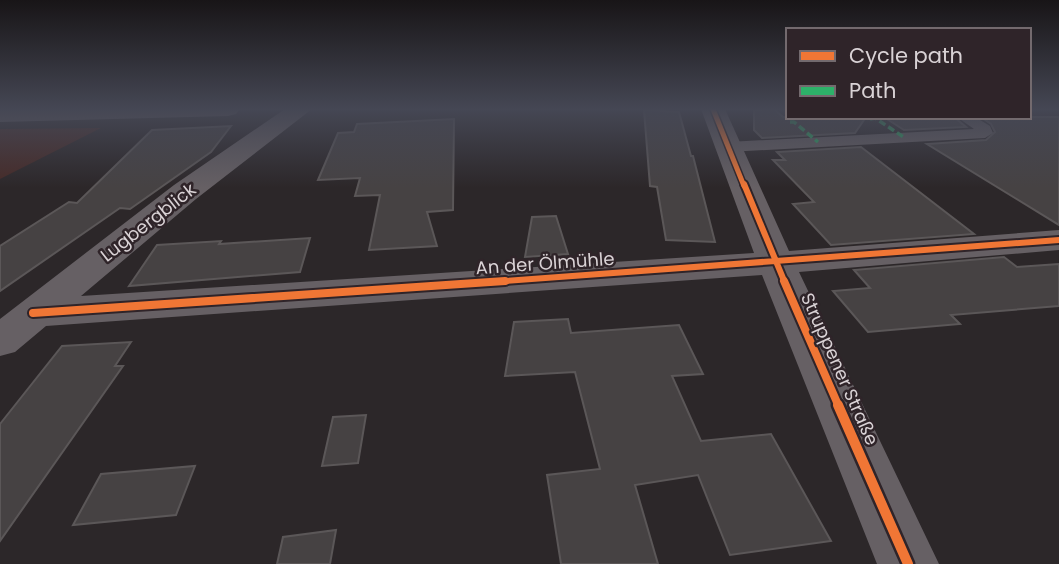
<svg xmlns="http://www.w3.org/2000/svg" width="1059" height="564" font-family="Poppins,sans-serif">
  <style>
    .green { fill: #462a27 }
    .building { fill: #464243; stroke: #5b5758; stroke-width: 2 }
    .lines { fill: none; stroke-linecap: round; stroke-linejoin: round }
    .service { fill: #666064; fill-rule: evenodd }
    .minor { fill: #666064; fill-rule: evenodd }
    .tertiary { fill: #666064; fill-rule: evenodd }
    .quiet { stroke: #2db169; stroke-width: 3.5; stroke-dasharray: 7 3.5; stroke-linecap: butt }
    .cycleway-far3-casing { stroke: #2f2429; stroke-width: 8 }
    .cycleway-far2-casing { stroke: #2f2429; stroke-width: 10 }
    .cycleway-far1-casing { stroke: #2f2429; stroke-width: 12 }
    .cycleway-casing { stroke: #2f2429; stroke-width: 15 }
    .cycleway-far3 { stroke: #f07635; stroke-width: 5 }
    .cycleway-far2 { stroke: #f07635; stroke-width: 6 }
    .cycleway-far1 { stroke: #f07635; stroke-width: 8 }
    .cycleway { stroke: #f07635; stroke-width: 10 }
    .labels { text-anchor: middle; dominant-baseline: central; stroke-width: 5; stroke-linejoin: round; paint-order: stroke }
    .street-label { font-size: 18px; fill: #d9d2d5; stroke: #2f2429 }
  </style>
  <rect width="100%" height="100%" fill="#2c2729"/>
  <!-- green -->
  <path class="green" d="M101,128L0,179V129Z"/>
  <!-- building -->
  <path class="building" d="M774,109L783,117H866L855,133L762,138L754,130V110Z
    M644,110L679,112L691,156H693L715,242L666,240L657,187L650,186Z
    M884,117H954L966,127L904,130Z
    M981,117H1059V225L927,144L986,140L995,132L991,124Z
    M454,119L453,210L427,212L437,246L369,250L380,195L355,196L360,178L318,180L338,133L354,132L357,124Z
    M231,126L211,152L130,209L120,208L0,291V246L69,202L77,203L152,130Z
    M861,147L974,234L831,245L793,204L814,202L773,160H785L777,152Z
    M556,216L568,254L525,257L532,217Z
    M310,238L300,272L129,286L157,245L221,241L219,244Z
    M1004,257L1017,267L1059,264V306L951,315L960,324L868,332L833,291L870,288L854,270Z
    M568,319L571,333L679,325L703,374L672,376L701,441L771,434L831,541L730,555L698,475L635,485L658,564H561L547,475L600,469L575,372L505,376L514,322Z
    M131,342L115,366H123L0,541V424L62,346Z
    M366,415L358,463L322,466L333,417Z
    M195,466L176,515L73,525L101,474Z
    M336,530L330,564H277L283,537Z"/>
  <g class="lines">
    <!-- service -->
    <path class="service" d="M957,117H975L990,126L993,133L985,138L728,152L720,147L728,142L974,129Z"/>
    <!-- minor -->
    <path class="minor" d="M285,109H312L196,199L81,296L754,253L701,109H725L789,251L1059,230V250L799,272L939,564H877L762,275L46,326L15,352L0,356V319L174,185Z"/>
    <!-- tertiary -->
    <path class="tertiary" d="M0,109H240L236,114L228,116L0,122Z"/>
    <!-- quiet -->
    <path class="quiet" d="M870,119L875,118L905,138
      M790,122H794L818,142"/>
    <defs>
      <path id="cycleway-far3" d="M713,109L744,186"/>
      <path id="cycleway-far2" d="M744,184L785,283
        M479,283L1059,240"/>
      <path id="cycleway-far1" d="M784,281L839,407
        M33,313L505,281"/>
      <path id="cycleway" d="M838,405L908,564"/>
    </defs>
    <!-- cycleway-far3 casing -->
    <use href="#cycleway-far3" class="cycleway-far3-casing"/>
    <!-- cycleway-far2 casing -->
    <use href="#cycleway-far2" class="cycleway-far2-casing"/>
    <!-- cycleway-far1 casing -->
    <use href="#cycleway-far1" class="cycleway-far1-casing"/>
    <!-- cycleway casing -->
    <use href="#cycleway" class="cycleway-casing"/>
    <!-- cycleway-far3 -->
    <use href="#cycleway-far3" class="cycleway-far3"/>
    <!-- cycleway-far2 -->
    <use href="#cycleway-far2" class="cycleway-far2"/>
    <!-- cycleway-far1 -->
    <use href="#cycleway-far1" class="cycleway-far1"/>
    <!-- cycleway -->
    <use href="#cycleway" class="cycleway"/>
  </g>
  <!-- sky -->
  <linearGradient id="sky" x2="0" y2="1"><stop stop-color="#181517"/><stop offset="0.58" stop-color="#454754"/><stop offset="1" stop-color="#454754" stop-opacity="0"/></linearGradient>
  <rect width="1059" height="188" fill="url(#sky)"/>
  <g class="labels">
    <!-- street labels -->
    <g class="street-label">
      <text transform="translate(148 222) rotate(-38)">Lugbergblick</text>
      <text transform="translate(545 263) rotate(-4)">An der Ölmühle</text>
      <text transform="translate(840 369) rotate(66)">Struppener Straße</text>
    </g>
  </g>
  <!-- legend -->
  <rect x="786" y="28" width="245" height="91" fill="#2f2429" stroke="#736a6e" stroke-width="2"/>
  <rect x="800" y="51" width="35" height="10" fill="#f07635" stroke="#736a6e" stroke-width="2"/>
  <text x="849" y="63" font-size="21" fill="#d9d2d5">Cycle path</text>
  <rect x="800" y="86" width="35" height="10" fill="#2db169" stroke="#736a6e" stroke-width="2"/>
  <text x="849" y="98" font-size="21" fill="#d9d2d5">Path</text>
</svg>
